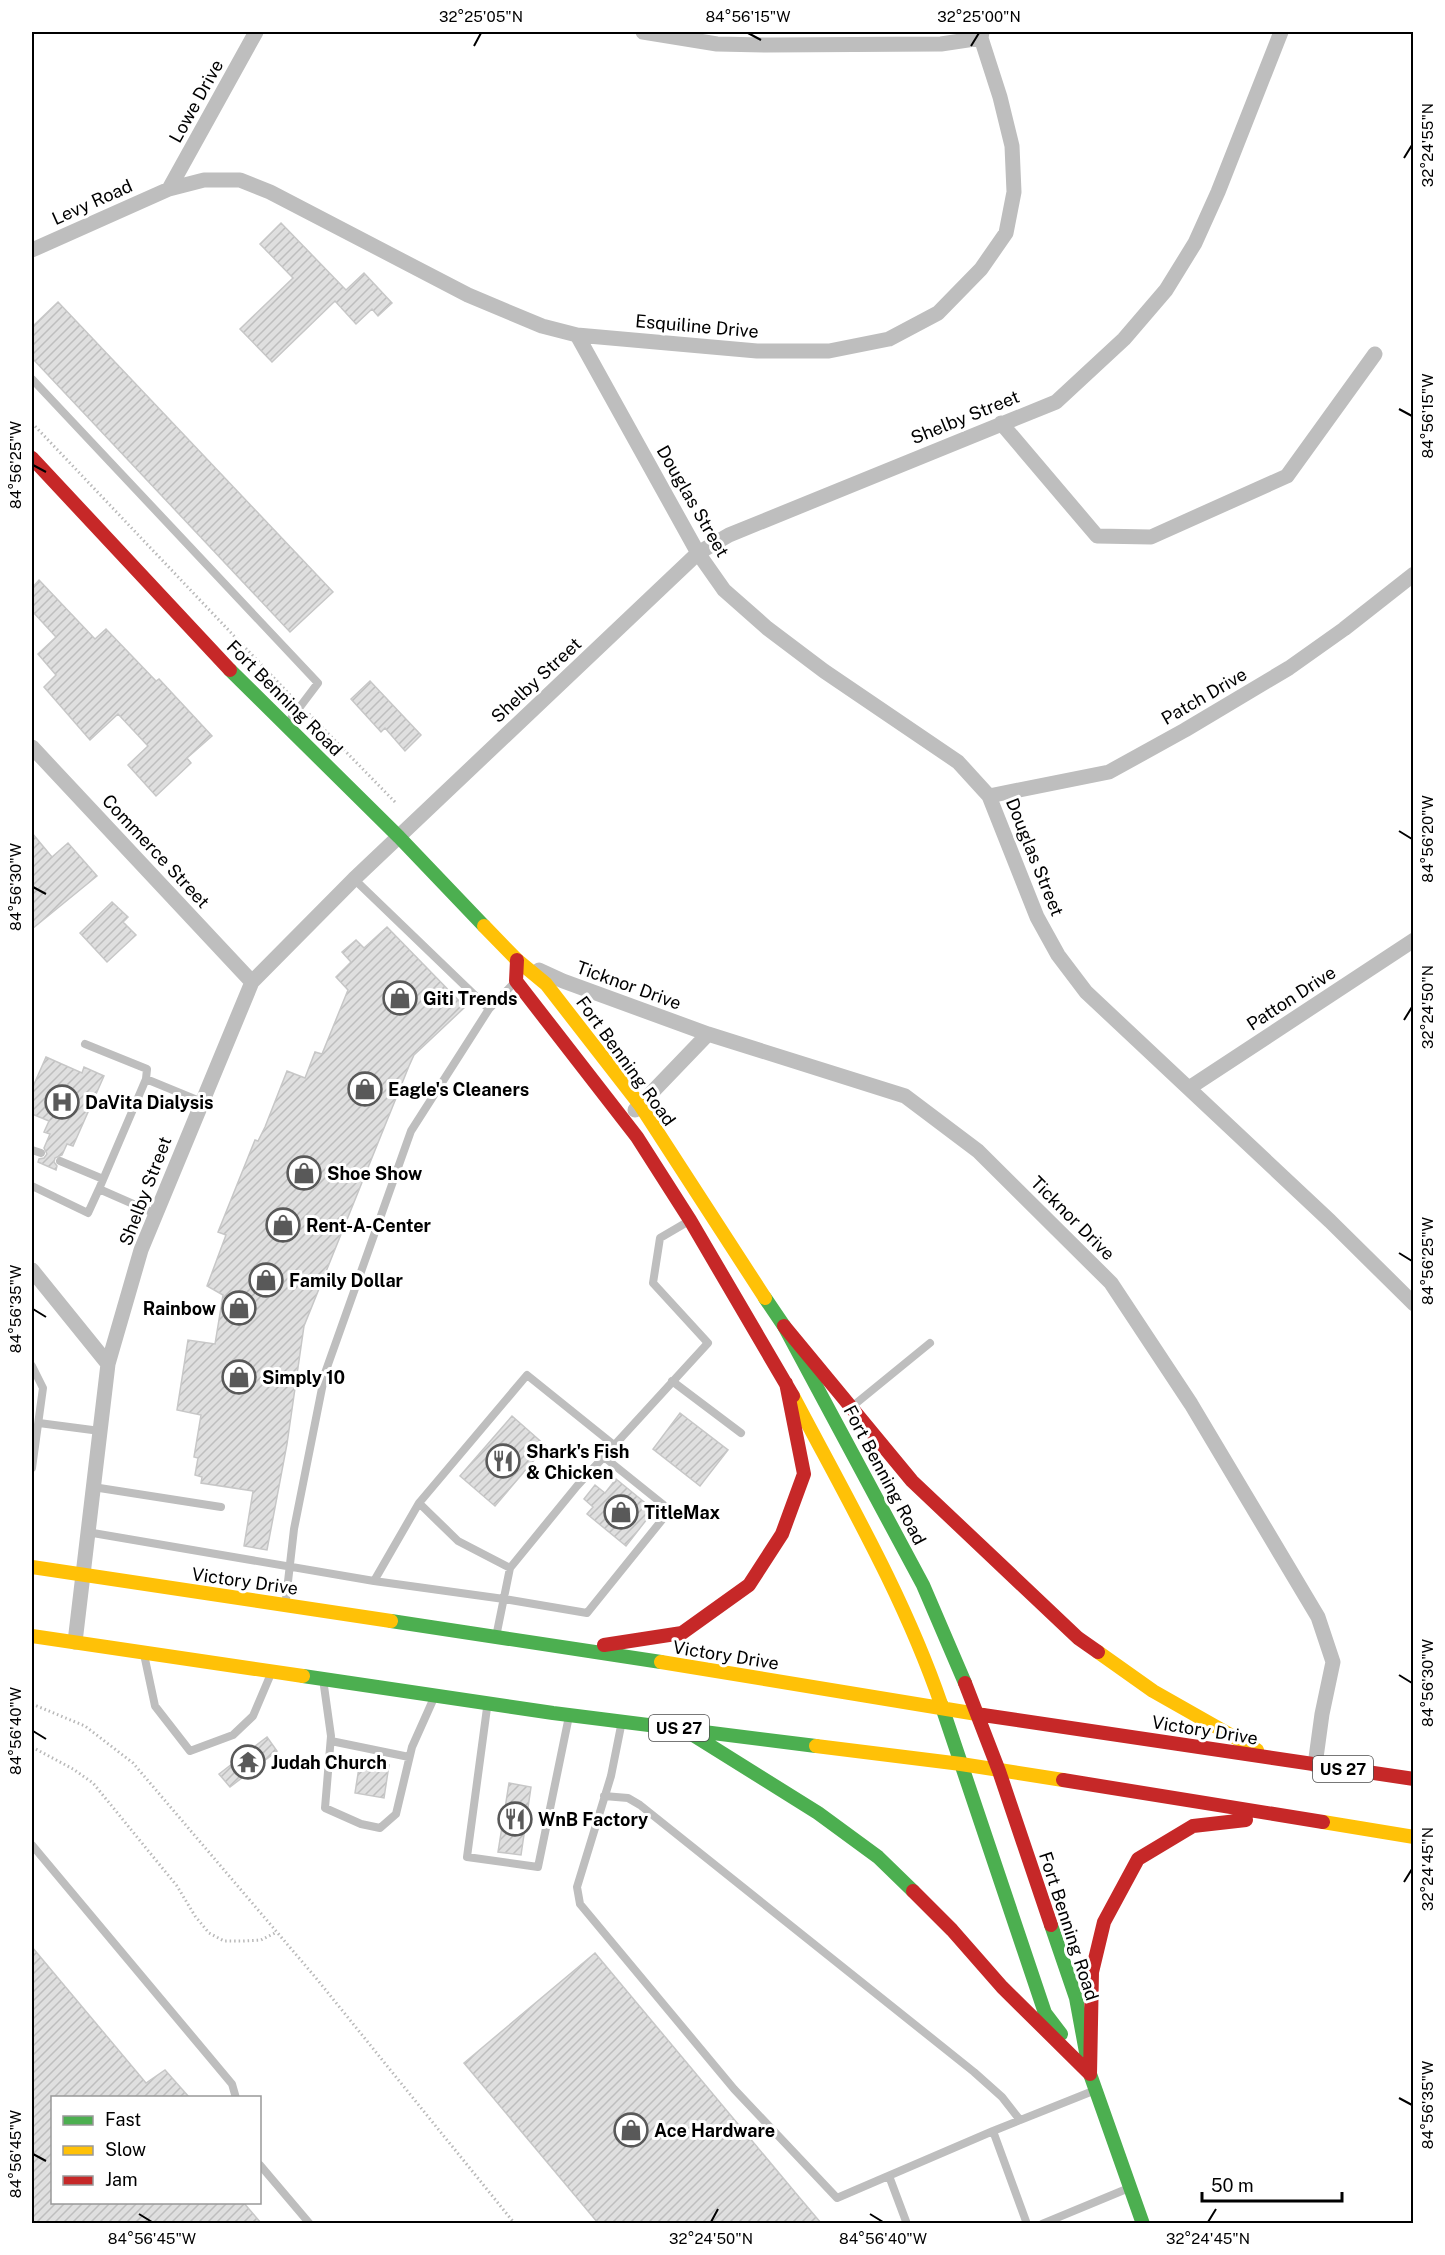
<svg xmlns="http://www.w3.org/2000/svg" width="1445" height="2255" font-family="'Public Sans',sans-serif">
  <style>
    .building { fill: url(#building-hatch); stroke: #c7c7c7; stroke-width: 1.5 }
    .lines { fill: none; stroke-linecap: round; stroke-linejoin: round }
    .path { stroke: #b9b9b9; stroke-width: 3; stroke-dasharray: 1.5 3; stroke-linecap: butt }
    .lane { stroke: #bebebe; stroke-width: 8 }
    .street { stroke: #bebebe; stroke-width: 15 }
    .fast { stroke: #4caf50; stroke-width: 14 }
    .slow { stroke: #ffc107; stroke-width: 14 }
    .jam { stroke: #c62828; stroke-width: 14 }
    .ticks { fill: none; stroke: #000; stroke-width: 2 }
    .labels { text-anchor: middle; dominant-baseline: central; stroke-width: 6; stroke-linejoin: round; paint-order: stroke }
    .shield { fill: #fff; stroke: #4c4c4c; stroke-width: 1.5 }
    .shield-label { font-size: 16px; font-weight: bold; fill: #000 }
    .street-label { font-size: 18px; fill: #000; stroke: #fff }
    .poi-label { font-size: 18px; font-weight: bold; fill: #000; stroke: #fff; text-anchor: start }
    .neatline { fill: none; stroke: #000; stroke-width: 2 }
    .ticks-label { font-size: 15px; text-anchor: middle; fill: #000 }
  </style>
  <defs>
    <pattern id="building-hatch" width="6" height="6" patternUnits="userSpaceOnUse" patternTransform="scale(1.5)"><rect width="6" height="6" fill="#dfdfdf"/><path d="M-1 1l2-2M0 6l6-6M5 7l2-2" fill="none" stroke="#bebebe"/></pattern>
  </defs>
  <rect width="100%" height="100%" fill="#fff"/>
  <!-- building -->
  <path class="building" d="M281,223L346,290L364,273L392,303L378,316L372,309L356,324L335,301L272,362L240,329L293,278L260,244Z
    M58,302L333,592L290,632L32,358V327Z
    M39,580L95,639L106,629L156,681L159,679L212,736L187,758L191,763L156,796L128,765L148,746L118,714L90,740L44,687L56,675L38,654L56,637L32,611V588Z
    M370,681L421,735L405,751L385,728L381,732L351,699Z
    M32,833L52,857L68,843L97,876L32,929Z
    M112,902L128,917L123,922L136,935L107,962L80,933Z
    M387,927L465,1007L414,1055L409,1066L304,1326L287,1444L267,1550L244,1546L253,1491L201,1483L202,1477L195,1475L198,1458L194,1457L201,1415L177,1410L188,1340L215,1344L223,1295L207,1286L226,1235L218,1232L255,1140L258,1141L265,1127L287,1071L305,1078L315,1052L322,1054L348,990L336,977L351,962L342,952L356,940L364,948Z
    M46,1057L82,1073L84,1067L104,1076L73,1146L67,1144L62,1155L55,1158L54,1162L57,1166L56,1170L38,1162L39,1159L44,1158L47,1154L44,1148L50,1134L44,1132L49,1121L32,1114V1089Z
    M680,1413L728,1450L700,1486L653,1449Z
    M512,1416L546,1446L495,1506L460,1476Z
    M616,1479L654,1510L626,1546L587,1514L593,1507L584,1499L595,1485L605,1493Z
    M267,1737L277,1751L230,1787L219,1774Z
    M360,1761L389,1765L384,1798L355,1793Z
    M509,1783L531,1787L521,1855L498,1852Z
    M32,1947L146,2083L165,2070L189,2097H52V2202H243L261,2223H32Z
    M595,1953L799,2197L821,2223H598L464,2063Z"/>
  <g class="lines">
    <!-- path -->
    <path class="path" d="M32,423L292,697
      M309,714L395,802
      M32,1704L85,1726L133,1763L316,1978L515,2224
      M32,1747L73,1769L93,1783L177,1886L195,1916L209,1933L224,1941H243L261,1940L277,1932"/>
    <!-- lane -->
    <path class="lane" d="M32,379L318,683L287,724
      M354,879L489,1009
      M85,1044L147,1069L146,1079
      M32,1150L41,1153
      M60,1161L103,1179
      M32,1186L88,1213L99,1189
      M156,1214L99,1189L146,1079L202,1102
      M32,1366L43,1388L32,1468
      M672,1381L741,1433
      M854,1405L930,1343
      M39,1423L100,1431
      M93,1487L221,1507
      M419,1503L374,1581L504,1599L587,1613L670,1510L604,1457
      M87,1532L374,1581
      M510,1568L458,1541L419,1503L527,1375L614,1445
      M286,1599L294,1529L325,1373L411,1131L489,1009L515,982
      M497,1632L510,1568L577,1486L708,1343L653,1283L660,1238L689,1221
      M145,1659L155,1706L190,1751L233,1735L253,1716L270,1676
      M324,1686L331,1736L325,1808L361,1824L380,1828L396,1814L412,1747L433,1700
      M487,1708L467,1857L538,1867L568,1721
      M621,1726L611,1776L577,1887L580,1904L734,2089L837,2198L993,2131
      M331,1741L409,1757
      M604,1796L628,1798L640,1805L974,2072L1002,2097L1020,2120
      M32,1845L232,2084L236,2098
      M260,2165L310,2224
      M889,2176L907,2224
      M1027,2224L993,2131L1093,2091
      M1042,2224L1129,2188"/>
    <!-- street -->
    <path class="street" d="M643,32L717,44L767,45L941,44L981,38
      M169,189L256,32
      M32,250L169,189L204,180H240L270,192L468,295L542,326L577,335L757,351H829L889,339L938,313L981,269L1006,233L1014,192L1012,146L1000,97L981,38L982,32
      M577,335L698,553L724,590L767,628L824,671L958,762L989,796L1037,917L1058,955L1086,992L1330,1221L1414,1304
      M1001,423L1097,536L1151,537L1287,476L1375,354
      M32,747L252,982
      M989,796L1109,772L1185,730L1289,668L1344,629L1414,574
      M539,970L563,981L708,1034L905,1096L978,1151L1111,1283L1191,1404L1318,1617L1333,1662L1322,1714L1315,1765
      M1189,1088L1414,940
      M635,1110L708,1034
      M32,1270L108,1364
      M75,1642L108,1364L141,1250L252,982L354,879L698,553L729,535L1056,402L1124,339L1166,290L1195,243L1218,192L1281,32"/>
    <!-- fast -->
    <path class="fast" d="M230,670L399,837L484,926
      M765,1298L784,1326L923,1585L965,1683
      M391,1621L661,1662
      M303,1676L553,1713L816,1746
      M941,1704L1045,2013L1061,2034
      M690,1733L818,1813L878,1857L913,1891
      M1051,1925L1076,1998L1090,2074L1143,2224"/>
    <!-- slow -->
    <path class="slow" d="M484,926L517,960L546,984L640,1105L765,1298
      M793,1396C846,1497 904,1596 941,1704
      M32,1567L391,1621
      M32,1636L303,1676
      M1098,1652L1153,1691L1257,1750
      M661,1662L983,1715
      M816,1746L961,1764L1063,1780
      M1323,1822L1414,1837"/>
    <!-- jam -->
    <path class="jam" d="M32,458L230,670
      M517,960L516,981L637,1137L690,1220L793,1396
      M784,1326L912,1481L1078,1638L1098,1652
      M604,1645L682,1633L749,1585L782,1534L804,1474L786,1383
      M965,1683L999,1771L1051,1925
      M983,1715L1414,1779
      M1063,1780L1323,1822
      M913,1891L952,1930L1002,1987L1090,2074
      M1090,2074L1092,1972L1104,1922L1138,1859L1193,1826L1246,1820"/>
  </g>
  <!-- ticks -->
  <path class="ticks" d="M748,33L761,40M474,46L481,33M971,46L979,33M1404,158L1412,145M1399,409L1412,416M33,465L46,472M1399,831L1412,839M33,887L46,894M1404,1020L1412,1007M1399,1253L1412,1261M33,1309L46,1317M1399,1675L1412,1683M33,1731L46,1739M1404,1882L1412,1869M1399,2098L1412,2105M33,2154L46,2161M139,2214L152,2222M870,2214L883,2222M711,2222L718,2209M1208,2222L1216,2209"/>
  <!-- icons -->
  <defs>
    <symbol id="shop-ring" viewBox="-11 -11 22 22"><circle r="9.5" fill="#fff" stroke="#595959" stroke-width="1.5"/><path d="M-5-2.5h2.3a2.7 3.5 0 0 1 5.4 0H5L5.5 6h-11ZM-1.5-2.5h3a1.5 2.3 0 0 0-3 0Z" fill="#595959"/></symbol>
    <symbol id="hospital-ring" viewBox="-11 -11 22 22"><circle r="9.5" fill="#fff" stroke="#595959" stroke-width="1.5"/><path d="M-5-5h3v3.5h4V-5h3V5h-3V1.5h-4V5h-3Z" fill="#595959"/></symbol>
    <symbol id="restaurant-ring" viewBox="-11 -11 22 22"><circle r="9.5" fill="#fff" stroke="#595959" stroke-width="1.5"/><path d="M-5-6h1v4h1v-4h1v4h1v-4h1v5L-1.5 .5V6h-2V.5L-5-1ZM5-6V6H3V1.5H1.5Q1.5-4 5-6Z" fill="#595959"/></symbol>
    <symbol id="temple-ring" viewBox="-11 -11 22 22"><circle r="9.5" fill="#fff" stroke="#595959" stroke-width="1.5"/><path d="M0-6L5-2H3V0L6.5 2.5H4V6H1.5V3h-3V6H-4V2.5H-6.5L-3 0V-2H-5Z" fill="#595959"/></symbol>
  </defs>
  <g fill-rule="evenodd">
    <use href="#shop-ring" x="381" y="979" width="38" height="38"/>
    <use href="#shop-ring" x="346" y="1070" width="38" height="38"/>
    <use href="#hospital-ring" x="43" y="1083" width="38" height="38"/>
    <use href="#shop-ring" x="285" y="1154" width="38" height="38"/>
    <use href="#shop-ring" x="264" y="1206" width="38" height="38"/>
    <use href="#shop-ring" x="247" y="1261" width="38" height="38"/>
    <use href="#shop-ring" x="220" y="1289" width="38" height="38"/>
    <use href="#shop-ring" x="220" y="1358" width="38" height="38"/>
    <use href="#restaurant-ring" x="484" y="1442" width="38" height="38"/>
    <use href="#shop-ring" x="602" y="1493" width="38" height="38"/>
    <use href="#temple-ring" x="229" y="1743" width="38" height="38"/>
    <use href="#restaurant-ring" x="496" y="1800" width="38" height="38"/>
    <use href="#shop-ring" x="612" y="2111" width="38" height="38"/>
  </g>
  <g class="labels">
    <!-- shield labels -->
    <g class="shield">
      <rect x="649" y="1715" width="60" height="26" rx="4.5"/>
      <rect x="1313" y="1756" width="60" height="26" rx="4.5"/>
    </g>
    <g class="shield-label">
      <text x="679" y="1728">US 27</text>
      <text x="1343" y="1769">US 27</text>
    </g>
    <!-- street labels -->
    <g class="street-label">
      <text transform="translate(196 101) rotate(-61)">Lowe Drive</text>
      <text transform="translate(92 202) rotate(-24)">Levy Road</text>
      <text transform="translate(697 326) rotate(5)">Esquiline Drive</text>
      <text transform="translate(965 417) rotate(-22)">Shelby Street</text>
      <text transform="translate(693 501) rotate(60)">Douglas Street</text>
      <text transform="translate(536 680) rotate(-43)">Shelby Street</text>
      <text transform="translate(1204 696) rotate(-30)">Patch Drive</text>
      <text transform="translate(285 698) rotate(45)">Fort Benning Road</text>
      <text transform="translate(156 851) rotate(47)">Commerce Street</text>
      <text transform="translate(1035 857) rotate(68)">Douglas Street</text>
      <text transform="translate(629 985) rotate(20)">Ticknor Drive</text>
      <text transform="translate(1291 998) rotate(-33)">Patton Drive</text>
      <text transform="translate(626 1061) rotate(54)">Fort Benning Road</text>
      <text transform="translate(145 1191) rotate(-69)">Shelby Street</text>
      <text transform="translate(1073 1218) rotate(45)">Ticknor Drive</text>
      <text transform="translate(885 1475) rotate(62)">Fort Benning Road</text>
      <text transform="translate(245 1581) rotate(8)">Victory Drive</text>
      <text transform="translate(726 1655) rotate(9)">Victory Drive</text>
      <text transform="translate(1205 1730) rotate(9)">Victory Drive</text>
      <text transform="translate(1069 1926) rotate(72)">Fort Benning Road</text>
    </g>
    <!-- poi labels -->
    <g class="poi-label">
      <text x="423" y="998">Giti Trends</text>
      <text x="388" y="1089">Eagle's Cleaners</text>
      <text x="85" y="1102">DaVita Dialysis</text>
      <text x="327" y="1173">Shoe Show</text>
      <text x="306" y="1225">Rent-A-Center</text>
      <text x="289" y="1280">Family Dollar</text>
      <text x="216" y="1308" text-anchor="end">Rainbow</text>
      <text x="262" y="1377">Simply 10</text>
      <text x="526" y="1451">Shark's Fish<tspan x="526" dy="21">&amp; Chicken</tspan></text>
      <text x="644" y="1512">TitleMax</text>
      <text x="271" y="1762">Judah Church</text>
      <text x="538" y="1819">WnB Factory</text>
      <text x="654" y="2130">Ace Hardware</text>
    </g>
  </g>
  <!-- border -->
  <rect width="1445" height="2255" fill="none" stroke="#ffffff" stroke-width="66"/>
  <!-- legend -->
  <rect x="51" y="2096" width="210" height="108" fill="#ffffff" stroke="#999999" stroke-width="1.5"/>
  <rect x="63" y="2116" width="30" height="9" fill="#4caf50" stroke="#999999" stroke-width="1.5"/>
  <text x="105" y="2126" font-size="18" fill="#000000">Fast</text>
  <rect x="63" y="2146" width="30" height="9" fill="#ffc107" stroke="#999999" stroke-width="1.5"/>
  <text x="105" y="2156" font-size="18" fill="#000000">Slow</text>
  <rect x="63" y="2176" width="30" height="9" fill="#c62828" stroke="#999999" stroke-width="1.5"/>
  <text x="105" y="2186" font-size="18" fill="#000000">Jam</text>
  <!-- scale -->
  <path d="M1202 2192v9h140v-9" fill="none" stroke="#000000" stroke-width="3"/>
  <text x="1211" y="2192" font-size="18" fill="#000000" stroke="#ffffff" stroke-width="4.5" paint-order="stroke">50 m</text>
  <rect x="33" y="33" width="1379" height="2189" class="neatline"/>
  <g class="ticks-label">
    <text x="481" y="22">32°25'05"N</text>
    <text x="748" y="22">84°56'15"W</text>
    <text x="979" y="22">32°25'00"N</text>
    <text transform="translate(1428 145) rotate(-90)" y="5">32°24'55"N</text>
    <text transform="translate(1428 416) rotate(-90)" y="5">84°56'15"W</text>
    <text transform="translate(16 465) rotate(-90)" y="5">84°56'25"W</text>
    <text transform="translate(1428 839) rotate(-90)" y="5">84°56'20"W</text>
    <text transform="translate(16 887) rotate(-90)" y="5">84°56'30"W</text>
    <text transform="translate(1428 1007) rotate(-90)" y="5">32°24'50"N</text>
    <text transform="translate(1428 1261) rotate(-90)" y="5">84°56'25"W</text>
    <text transform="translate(16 1309) rotate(-90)" y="5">84°56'35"W</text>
    <text transform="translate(1428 1683) rotate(-90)" y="5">84°56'30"W</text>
    <text transform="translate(16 1731) rotate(-90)" y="5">84°56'40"W</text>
    <text transform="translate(1428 1869) rotate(-90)" y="5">32°24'45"N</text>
    <text transform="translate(1428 2105) rotate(-90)" y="5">84°56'35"W</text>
    <text transform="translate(16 2154) rotate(-90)" y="5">84°56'45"W</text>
    <text x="152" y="2244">84°56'45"W</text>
    <text x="711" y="2244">32°24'50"N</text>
    <text x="883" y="2244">84°56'40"W</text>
    <text x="1208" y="2244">32°24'45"N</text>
  </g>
</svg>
